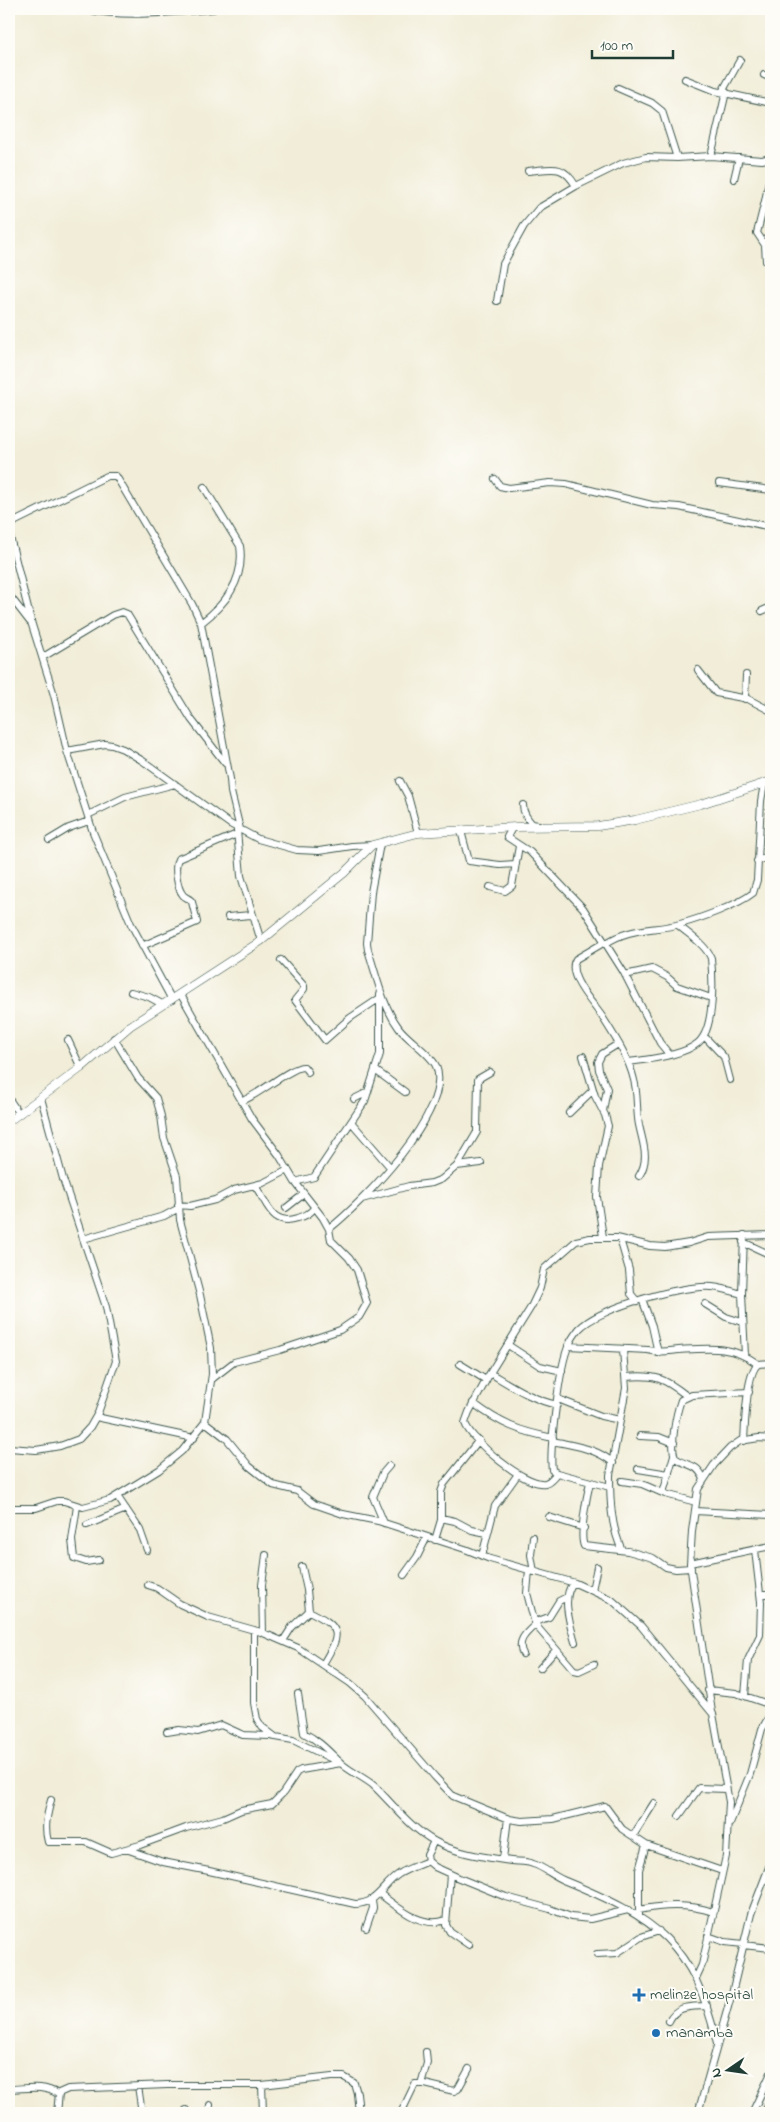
<svg xmlns="http://www.w3.org/2000/svg" width="780" height="2122" font-family="'Indie Flower',sans-serif">
  <style>
    .lines { fill: none; stroke-linecap: round; stroke-linejoin: round }
    .minor-casing { stroke: #3e574d; stroke-width: 8 }
    .tertiary-casing { stroke: #3e574d; stroke-width: 9 }
    .trunk-casing { stroke: #3e574d; stroke-width: 12 }
    .minor { stroke: #fff; stroke-width: 6 }
    .tertiary { stroke: #fff; stroke-width: 8 }
    .trunk { stroke: #fbbe6e; stroke-width: 10 }
    .poi-dot { fill: #1f6fb2; stroke: #fdfcf7; stroke-width: 2 }
    .labels { text-anchor: middle; dominant-baseline: central; stroke-width: 4; stroke-linejoin: round; paint-order: stroke }
    .poi-label { font-size: 16px; fill: #1f3d34; stroke: #fdfcf7; text-anchor: start }
  </style>
  <rect width="100%" height="100%" fill="#fdfcf7"/>
  <filter id="ink" filterUnits="userSpaceOnUse"><feTurbulence type="fractalNoise" baseFrequency=".02" numOctaves="2"/><feDisplacementMap in="SourceGraphic" scale="10" xChannelSelector="R" yChannelSelector="G"/><feConvolveMatrix kernelMatrix="1 2 1 2 8 2 1 2 1" color-interpolation-filters="sRGB"/></filter>
  <filter id="wash" filterUnits="userSpaceOnUse"><feTurbulence type="fractalNoise" baseFrequency=".0096" numOctaves="4" result="noise"/><feDisplacementMap in="SourceGraphic" scale="20" xChannelSelector="R" yChannelSelector="G"/><feGaussianBlur stdDeviation="1.12" result="paint"/><feColorMatrix in="noise" values="0 0 0 0 0 0 0 0 0 0 0 0 0 0 0 0 0 1.4 0 .05"/><feComposite in="paint" operator="in"/></filter>
  <g filter="url(#wash)">
    <rect width="100%" height="100%" fill="#f1edd8"/>
  </g>
  <g filter="url(#ink)">
    <g class="lines">
      <defs>
        <path id="minor" d="M84,9C128,18 169,12 213,9
          M764,75L771,78
          M685,79L715,91L771,103
          M618,88L652,103L662,111L677,158
          M722,92L740,60
          M711,156L726,92
          M528,171C553,169 562,163 576,186
          M771,171L765,201L771,206
          M734,179L739,158
          M765,201L757,233L765,245L766,261
          M497,301L503,264L524,226L539,208L576,186L623,163L646,157L677,158L711,156L762,160L771,158
          M495,479L500,486L509,488L550,483L566,484L652,505L679,507L771,527
          M719,483L771,490
          M771,527V517
          M9,595L30,622
          M762,611L771,607
          M201,623C226,604 245,579 240,546L204,487
          M43,657L113,615L122,612L127,614L191,719L225,763
          M698,670L716,693L748,699L771,711
          M745,699L746,675
          M769,709L771,700
          M67,751L105,744L112,745L123,749L143,761L230,824L258,839L297,850L319,851L352,846L372,845
          M400,781L408,796L418,833
          M523,805C523,813 527,818 532,824L539,825
          M88,815L125,797L175,784
          M512,828L507,837L530,852L583,908L623,971L660,1043L669,1054
          M237,830L241,876L261,941
          M461,831L469,861L500,865L516,864
          M49,840L69,828L89,821
          M757,861L771,856
          M490,887L505,891L512,886L519,846
          M228,917L251,915
          M605,942L576,959C565,975 595,1005 603,1018C615,1037 629,1058 634,1080C638,1094 636,1110 639,1125C643,1144 650,1159 639,1176
          M605,944C629,927 654,931 680,924C699,919 738,905 753,893L757,880L761,801L764,784
          M142,946L197,922L192,902C190,898 185,898 183,895C177,888 174,867 178,859L237,834
          M281,960L304,986V989L295,1000L325,1040L350,1018L380,998
          M625,975L652,969L667,977L677,986L711,998
          M131,992L149,997L162,1004
          M181,995L252,1119L279,1155L295,1182L323,1218L329,1229L331,1240L349,1258L357,1270L367,1303L359,1317L340,1330L280,1350L234,1362L212,1379
          M172,1000L131,924L93,832L67,751L54,695L32,625L10,537V529L14,522L107,476H116L192,604L201,623L230,779L231,792L240,829
          M704,1036L724,1057L730,1080
          M68,1040L81,1068
          M583,1056L595,1096L605,1115L608,1126L599,1166L597,1197L603,1237
          M628,1062C647,1060 684,1055 698,1043C715,1029 713,978 711,958C705,944 689,935 678,925
          M375,1070L405,1092
          M9,1099L19,1114
          M354,1099L368,1092
          M242,1101C257,1096 293,1065 304,1067L308,1072
          M603,1111L607,1089L599,1070L598,1062L602,1054L618,1044
          M569,1113L593,1090
          M352,1123L390,1167
          M457,1166L481,1163
          M295,1182L314,1177L365,1101L380,1054V994
          M255,1186C268,1203 271,1227 298,1218C305,1216 310,1214 314,1208
          M362,1199L409,1186L432,1183L442,1179L457,1166L477,1132L478,1079L490,1072
          M178,1205L190,1206L215,1200L234,1190L263,1183L288,1170
          M286,1208L304,1194
          M329,1229C361,1204 454,1110 436,1066C430,1053 408,1040 399,1028C382,1005 377,977 368,950L367,943L371,892L380,844
          M744,1235L742,1294L745,1356
          M83,1239L164,1216L179,1208
          M620,1239L629,1270L631,1294L637,1301
          M743,1242L771,1255
          M642,1299L652,1326L658,1353
          M705,1304L726,1317L742,1322
          M508,1345L540,1366L562,1371
          M568,1346L648,1350C660,1353 668,1351 679,1350C710,1348 732,1345 758,1364
          M460,1364L486,1380
          M490,1373C512,1386 533,1400 557,1405
          M626,1377C655,1374 664,1378 687,1396
          M558,1399L601,1416L620,1420
          M473,1403C502,1425 519,1431 553,1438
          M96,1417L194,1438
          M205,1422L227,1439L249,1466L273,1485L297,1491L314,1504L343,1514L378,1521L465,1549L490,1559L575,1583L612,1600L641,1626L713,1714L729,1802L726,1856L702,1965L696,1978
          M640,1436L659,1437L674,1443
          M553,1441C574,1446 597,1448 613,1463
          M744,1441C745,1425 746,1373 758,1364L771,1363
          M9,1448L36,1450L60,1446L79,1439L90,1427L98,1413L116,1361L106,1307L63,1179L41,1098
          M638,1469L669,1474
          M557,1473C553,1477 550,1482 545,1483C525,1486 471,1441 465,1423L469,1412L490,1373L531,1307L540,1288L544,1269L576,1241L590,1238H617L650,1246L665,1247L689,1243L708,1237L771,1235
          M704,1479C696,1462 688,1467 675,1458C670,1444 676,1414 681,1400L692,1395L749,1392
          M622,1481L642,1484L665,1494L696,1502
          M590,1482C587,1495 579,1535 584,1546L628,1551L653,1558L666,1567L676,1569L691,1568
          M610,1487L557,1473L552,1470C549,1450 560,1362 569,1345C571,1340 575,1334 579,1329C598,1308 684,1284 712,1287C722,1288 732,1291 742,1294
          M663,1493L674,1455
          M117,1496L140,1530L147,1550
          M77,1506L72,1540L74,1558L86,1562L99,1560
          M9,1508H36L57,1501H64L83,1507L110,1500L159,1470L182,1451L205,1422L212,1374L211,1348L200,1295L180,1220L177,1176L164,1138L161,1116L156,1098L138,1078L114,1038
          M695,1511L771,1515
          M549,1517L584,1528
          M441,1518L455,1521L472,1530L487,1533
          M384,1523L373,1497L383,1473L389,1466
          M87,1525L126,1509
          M533,1537L531,1555L534,1572
          M435,1540L441,1520V1492L444,1484L479,1440
          M622,1550C611,1527 610,1500 610,1475L626,1388L623,1350
          M482,1556L495,1506L518,1474
          M690,1563L771,1546
          M529,1570L527,1593L534,1620L538,1628L574,1670L579,1671L594,1664
          M404,1575L417,1557L427,1537
          M573,1583C561,1598 570,1624 575,1642
          M148,1585L157,1588L180,1604L208,1617L261,1632L298,1648L350,1683L365,1696L435,1777L453,1796L509,1819L522,1821L553,1819L605,1806L622,1829L646,1845
          M592,1590L597,1567
          M760,1594H771
          M309,1611C343,1628 341,1634 323,1664
          M535,1622L549,1617L559,1601L567,1597
          M254,1630V1703L257,1719L262,1727L274,1736
          M263,1633L262,1585L266,1555
          M283,1641L292,1627L309,1611L307,1590L302,1567
          M523,1654C516,1641 526,1633 536,1624
          M540,1668L556,1650
          M708,1690L736,1693L771,1705
          M298,1694L304,1733C321,1742 328,1751 342,1764C351,1772 363,1777 373,1785C393,1804 409,1827 434,1841C457,1854 485,1857 511,1861C518,1862 527,1861 533,1864C544,1867 553,1876 563,1880C656,1918 694,1943 717,2044
          M745,1696L748,1660L760,1635L761,1602L755,1550
          M712,1712L690,1564L692,1531L698,1489L714,1465L730,1448L740,1441L759,1438L771,1439
          M167,1732L179,1730L198,1732L221,1725L243,1735L270,1736L293,1740L338,1762
          M51,1800C47,1815 44,1827 48,1842H86L111,1853L140,1845L186,1828L223,1818L241,1810L272,1804L283,1793L297,1772L301,1770L341,1763
          M679,1816L699,1788L726,1789
          M730,1823L750,1774L762,1729L771,1713
          M633,1836L654,1803
          M434,1841L427,1855L428,1861L435,1867L459,1878L506,1897L550,1909L571,1917L590,1919L628,1910
          M126,1849L163,1862L209,1871L355,1904C378,1904 382,1885 399,1874C408,1868 419,1865 428,1861
          M503,1859L508,1818
          M450,1874L446,1925L450,1932L469,1945
          M380,1894C399,1908 421,1929 446,1920
          M639,1910C663,1905 690,1904 713,1912
          M639,1916V1870L646,1845L722,1871
          M366,1928L373,1908L372,1901
          M708,1936L725,1942L743,1944
          M743,1945L771,1948
          M597,1954L617,1953L641,1937L659,1931
          M669,2021C676,2005 691,2007 707,2006
          M421,2084L427,2063L426,2052
          M262,2085L263,2113
          M138,2086L142,2113
          M9,2089C26,2089 42,2084 58,2094
          M186,2110L187,2113
          M57,2113L59,2093L68,2089L167,2085H262L332,2077H344L354,2083L357,2093L359,2113
          M209,2113L210,2105
          M401,2113L415,2084H425L454,2091L458,2089L469,2069
          M698,2113L732,1993L751,1914L771,1862
          M752,2113L771,2073"/>
        <path id="tertiary" d="M9,1121L81,1068L130,1026L261,941L344,873L372,845L418,833L516,827L598,826L635,820L701,804L771,781"/>
        <path id="trunk" d="M767,2113L771,2104"/>
      </defs>
      <!-- minor casing -->
      <use href="#minor" class="minor-casing"/>
      <!-- tertiary casing -->
      <use href="#tertiary" class="tertiary-casing"/>
      <!-- trunk casing -->
      <use href="#trunk" class="trunk-casing"/>
      <!-- minor -->
      <use href="#minor" class="minor"/>
      <!-- tertiary -->
      <use href="#tertiary" class="tertiary"/>
      <!-- trunk -->
      <use href="#trunk" class="trunk"/>
    </g>
  </g>
  <!-- markers -->
  <g class="poi-dot">
    <path d="M636.5 1987.5h5v5h5v5h-5v5h-5v-5h-5v-5h5z"/>
    <circle cx="656" cy="2033" r="5"/>
  </g>
  <g class="labels">
    <!-- poi labels -->
    <g class="poi-label">
      <text x="650" y="1995">melinze hospital</text>
      <text x="666" y="2033">manamba</text>
    </g>
  </g>
  <!-- margin -->
  <rect width="780" height="2122" fill="none" stroke="#fdfcf7" stroke-width="30"/>
  <!-- north arrow -->
  <g transform="translate(728 2070) rotate(257)" stroke="#fdfcf7" stroke-width="4" paint-order="stroke">
  <path d="M0-4L9 19L0 12L-9 19Z" fill="#1f3d34"/>
  <text y="-8" font-size="14" font-weight="bold" text-anchor="middle" fill="#1f3d34">N</text>
  </g>
  <!-- scale -->
  <path d="M592 50v8h81v-8" fill="none" stroke="#1f3d34" stroke-width="2.5"/>
  <text x="600" y="50" font-size="15" fill="#1f3d34" stroke="#fdfcf7" stroke-width="4" paint-order="stroke">100 m</text>
</svg>
